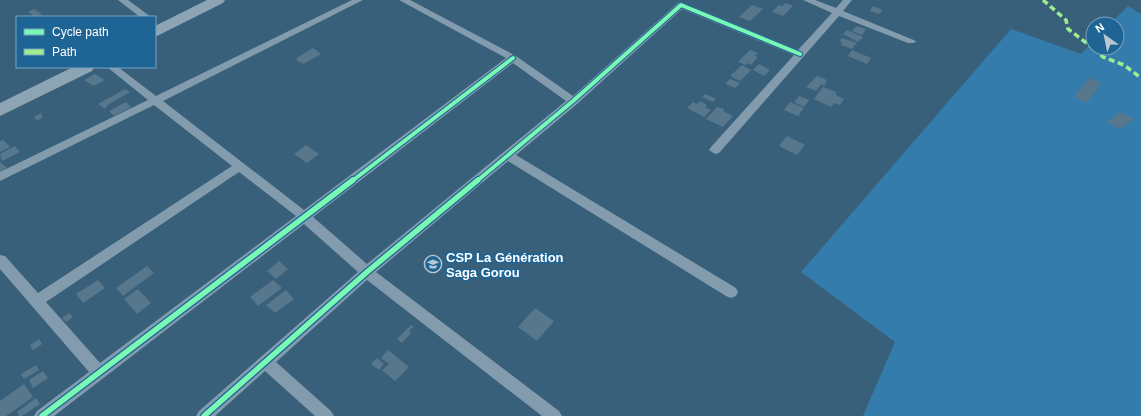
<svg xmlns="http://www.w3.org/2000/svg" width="1141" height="416" font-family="Helvetica,sans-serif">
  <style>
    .green { fill: #347cab }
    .building { fill: #57778c }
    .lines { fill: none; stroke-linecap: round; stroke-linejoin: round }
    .street { fill: #839cad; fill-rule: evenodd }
    .primary { fill: #8da4b4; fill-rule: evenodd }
    .quiet { stroke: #9fed91; stroke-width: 3.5; stroke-dasharray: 6 3.5; stroke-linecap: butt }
    .cycleway-far1-casing { stroke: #1e6596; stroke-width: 6 }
    .cycleway-casing { stroke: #1e6596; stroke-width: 8 }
    .cycleway-far1 { stroke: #7af9b4; stroke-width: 4 }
    .cycleway { stroke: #7af9b4; stroke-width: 5.5 }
    .labels { text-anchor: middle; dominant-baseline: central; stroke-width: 3; stroke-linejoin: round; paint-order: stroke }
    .poi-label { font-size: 13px; font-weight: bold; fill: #fff; stroke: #1e6596; text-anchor: start }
  </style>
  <rect width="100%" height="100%" fill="#39607b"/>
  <!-- green -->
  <path class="green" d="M1128,6L1141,14V416H863L895,342L801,272L1011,29L1081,54L1093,42V48H1117V24H1110Z"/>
  <!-- building -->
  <path class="building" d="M786,3L793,6L783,16L772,12L779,5L782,6Z
    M752,5L763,9L750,21L739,17Z
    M873,6L883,10L879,14L870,11Z
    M34,9L42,14L35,17L28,12Z
    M856,26L866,29L862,35L852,31Z
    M847,30L863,37L858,42L843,34Z
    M842,38L857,43L852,49L841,45L842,43L839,41Z
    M313,48L321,54L303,64L296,60L298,57Z
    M750,50L758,53L755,56L758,57L751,65L748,63L746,65L738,62Z
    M852,50L871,58L867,64L848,56Z
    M759,64L770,70L764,76L753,70Z
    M742,65L751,70L740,81L730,76Z
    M95,74L105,80L94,86L84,80Z
    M817,76L827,80L824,86L821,84L816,91L806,87Z
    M1089,78L1101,83L1087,103L1074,97Z
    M730,79L740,83L735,88L725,84Z
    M823,87L836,92V95L844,99L840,105L834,103L831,107L814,99Z
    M125,89L130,92L109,104L105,109L98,104Z
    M705,94L716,99L713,102L702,97Z
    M799,96L809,100L804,107L794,102Z
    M700,101L707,105L705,107L711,110L704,117L687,108L693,102L697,104Z
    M126,102L131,107L114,116L109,111Z
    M790,102L804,108L798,116L784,110Z
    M717,107L724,109L723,111L733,116L723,127L706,119Z
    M43,112L41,115L43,117L37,121L34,117Z
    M1120,112L1134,119L1120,129L1107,122Z
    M787,136L805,145L797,155L779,146Z
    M3,140L10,147L0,152V141Z
    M306,145L319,154L307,163L294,154Z
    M15,146L20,152L2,161L0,154Z
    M0,162L7,168L1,172L0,171Z
    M279,261L288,269L276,279L267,271Z
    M147,266L154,273L123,296L116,288Z
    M98,280L105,288L83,303L76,294Z
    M273,280L282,288L258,306L250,297Z
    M138,289L151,303L137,314L124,299Z
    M286,290L294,299L275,313L266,305Z
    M535,308L554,321L537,341L518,327Z
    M69,313L73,317L66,322L62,318Z
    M411,325L414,326L409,331L411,333L402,343L397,339Z
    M39,339L42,344L33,350L30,345Z
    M388,350L409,367L395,381L382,370L389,364L381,358Z
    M377,358L384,364L379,370L371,364Z
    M36,365L39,370L24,379L21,374Z
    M43,371L48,378L33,388L29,380Z
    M24,384L33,397L6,416H0V401Z
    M36,398L40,404L22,416H19L17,412Z"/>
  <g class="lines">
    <!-- street -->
    <path class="street" d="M118,0H128L151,17H140Z
      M352,0H363L163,101L304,210L506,58L399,0H410L516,56L573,96L678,3L681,2L798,50L832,13L803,0H815L836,8L843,0H852L843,11L916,41L914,43H908L839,16L719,153L715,154L709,150L711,147L794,55L682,9L577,104L516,155L736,288L738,292L736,296L731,298L726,296L508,161L376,272L559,411L562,416H542L367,280L276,362L331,411L334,416H315L265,371L215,416H196L199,411L358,272L304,224L54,416H34L37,411L89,372L0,269V255L5,256L38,293L232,166L154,105L0,181V172L148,100L107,67H118L156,96ZM513,63L566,101L367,264L313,217ZM239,172L296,216L100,363L46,302Z"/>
    <!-- primary -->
    <path class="primary" d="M207,0H225L223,3L155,37V26Z
      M73,67H94L92,71L0,116V103Z"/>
    <!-- quiet -->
    <path class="quiet" d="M1043,0L1066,20L1068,29L1093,48
      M1094,48L1103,57L1124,65L1141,78"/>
    <defs>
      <path id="cycleway-far1" d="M352,181L513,58
        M477,181L573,101L681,5L800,54"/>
      <path id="cycleway" d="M42,416L353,180
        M204,416L367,272L478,180"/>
    </defs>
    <!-- cycleway-far1 casing -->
    <use href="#cycleway-far1" class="cycleway-far1-casing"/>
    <!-- cycleway casing -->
    <use href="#cycleway" class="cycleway-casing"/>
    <!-- cycleway-far1 -->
    <use href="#cycleway-far1" class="cycleway-far1"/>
    <!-- cycleway -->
    <use href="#cycleway" class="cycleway"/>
  </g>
  <!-- icons -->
  <defs>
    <symbol id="school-ring" viewBox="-11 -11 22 22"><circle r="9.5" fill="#1e6596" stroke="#bac7d1" stroke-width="1.5"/><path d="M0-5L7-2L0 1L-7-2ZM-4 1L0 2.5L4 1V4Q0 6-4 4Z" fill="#bac7d1"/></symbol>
  </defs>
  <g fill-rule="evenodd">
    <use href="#school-ring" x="423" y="254" width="20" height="20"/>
  </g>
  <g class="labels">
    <!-- poi labels -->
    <g class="poi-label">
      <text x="446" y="257">CSP La Génération<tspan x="446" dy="15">Saga Gorou</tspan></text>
    </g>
  </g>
  <!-- legend -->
  <rect x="16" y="16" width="140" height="52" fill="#1e6596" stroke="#78a3c0"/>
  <rect x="24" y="29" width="20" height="6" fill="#7af9b4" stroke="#78a3c0"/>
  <text x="52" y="36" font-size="12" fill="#ffffff">Cycle path</text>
  <rect x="24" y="49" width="20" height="6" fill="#9fed91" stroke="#78a3c0"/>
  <text x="52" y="56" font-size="12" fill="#ffffff">Path</text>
  <!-- north arrow -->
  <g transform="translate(1105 36) rotate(327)"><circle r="19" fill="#1e6596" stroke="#78a3c0"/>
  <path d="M0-3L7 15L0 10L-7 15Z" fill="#bac7d1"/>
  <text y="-6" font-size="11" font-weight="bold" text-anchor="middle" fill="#ffffff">N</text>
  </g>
</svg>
